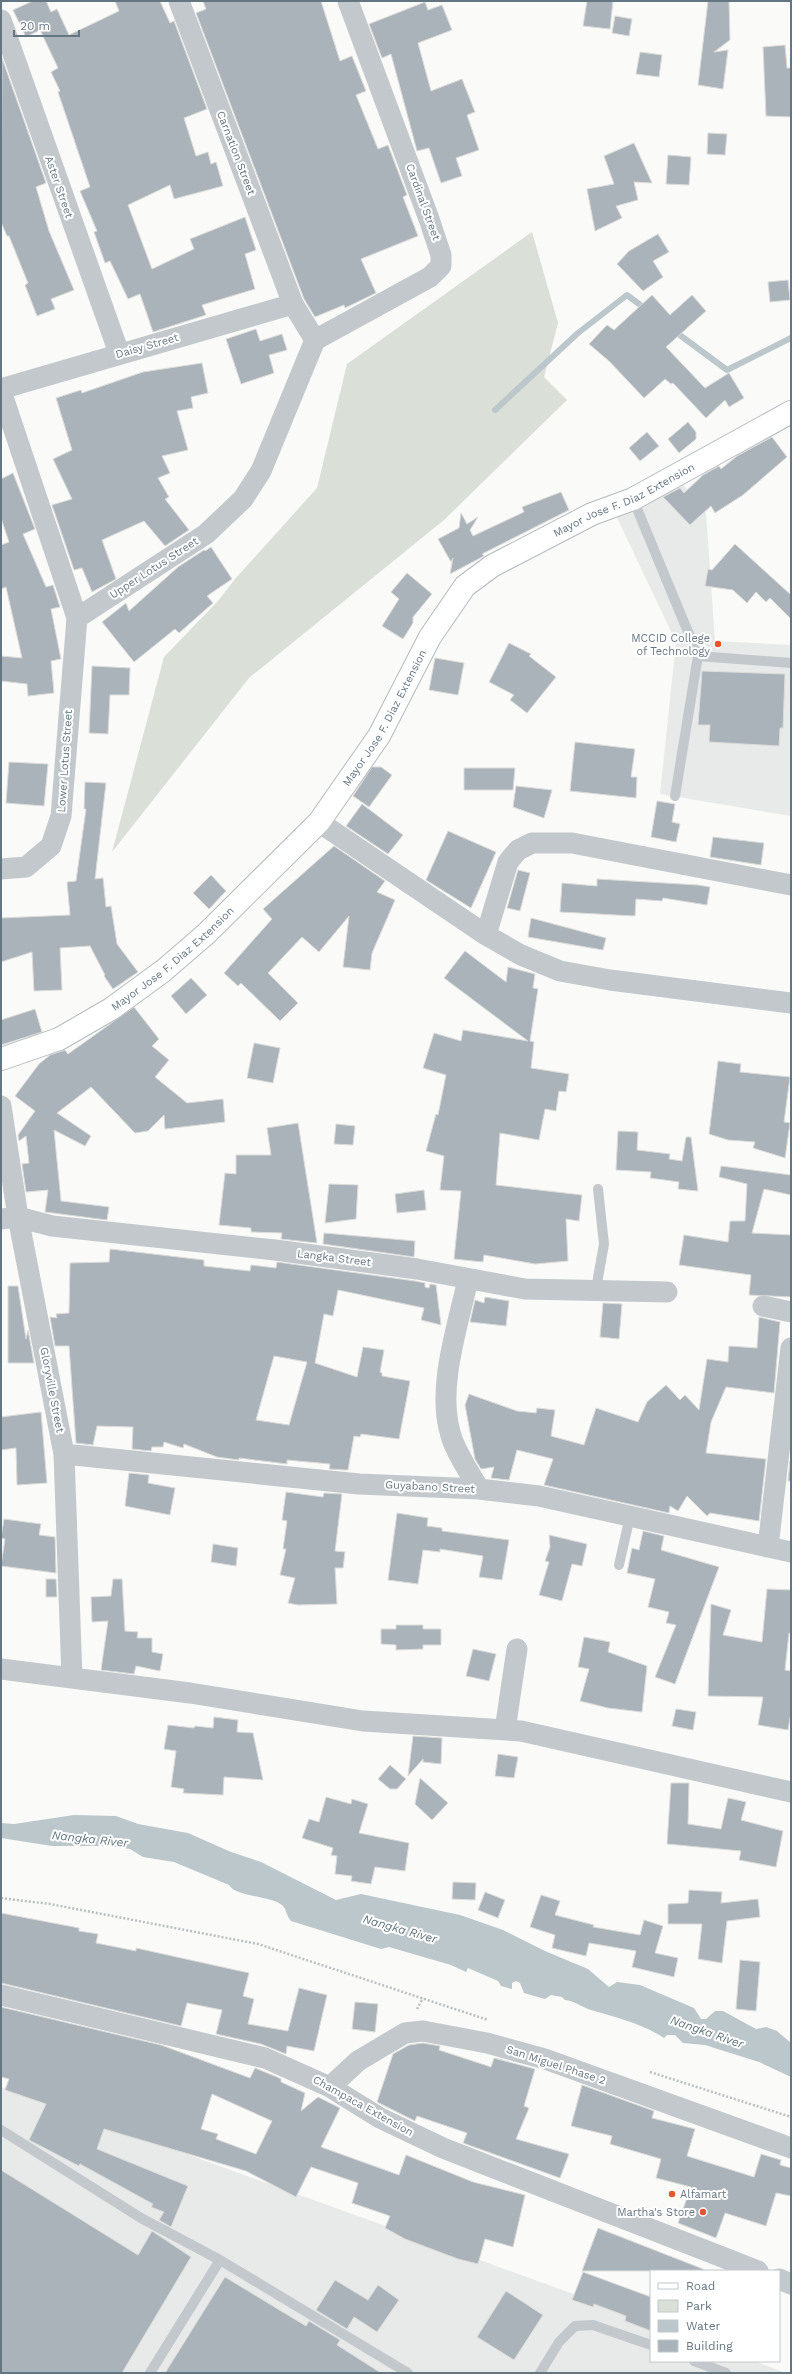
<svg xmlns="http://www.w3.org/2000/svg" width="792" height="2374" font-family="'Work Sans',sans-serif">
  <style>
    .built { fill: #e8e9e9 }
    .green { fill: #dadfd7 }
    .water { fill: #bbc7cb }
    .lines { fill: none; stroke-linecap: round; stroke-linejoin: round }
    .stream { stroke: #bbc7cb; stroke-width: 6 }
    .building { fill: #aab3b9; stroke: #dcdcda; fill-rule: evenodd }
    .secondary-casing { stroke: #b3babf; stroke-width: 24 }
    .path { stroke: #bbbfc2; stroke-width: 2.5; stroke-dasharray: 2 2; stroke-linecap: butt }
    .lane { stroke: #c3c8cc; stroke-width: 10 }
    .street { stroke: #c3c8cc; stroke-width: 21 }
    .secondary { stroke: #fff; stroke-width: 22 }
    .poi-dot { fill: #e4572e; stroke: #fff; stroke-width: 1.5 }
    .labels { text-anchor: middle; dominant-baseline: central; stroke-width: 4; stroke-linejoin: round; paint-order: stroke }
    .street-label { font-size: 11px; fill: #657683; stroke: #fff }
    .poi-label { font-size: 11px; fill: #657683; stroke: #fff; text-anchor: end }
    .water-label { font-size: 12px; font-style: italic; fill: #60757c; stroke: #fff }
  </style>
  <rect width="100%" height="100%" fill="#fafaf8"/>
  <!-- built -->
  <path class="built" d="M675,474L706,513L715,641L791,645V816L660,794L676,642L612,507Z
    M1,2087L651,2322V2361H754L786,2373H1Z"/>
  <!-- green -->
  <path class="green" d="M532,232L558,323L544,377L567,400L444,520L249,678L112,852L164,657L218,601L235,579L317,488L347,364Z"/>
  <!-- water -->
  <path class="water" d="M74,1815L116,1816L138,1824L188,1833L231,1852L261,1862L336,1900L361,1894L460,1915L503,1930L545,1951L588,1969L609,1987L617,1982L640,1985L694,2008L701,2019H706L715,2011H723L756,2029L766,2027L777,2031L791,2043V2077L759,2062L705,2045L683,2043L675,2035H667L664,2038C641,2023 617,2018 591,2010C581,2007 575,2001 565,2000L562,1997L551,1995L545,1999L524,1993L520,1983L516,1981L512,1983V1989L501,1986L498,1981L468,1968L466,1972L451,1965L389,1947L381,1949L291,1921C287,1917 286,1908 282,1905C268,1895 236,1897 229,1885L174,1862L143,1857L130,1849L110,1846H52L1,1838V1823L14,1824Z"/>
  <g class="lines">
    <!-- stream -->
    <path class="stream" d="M673,330L727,370L791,338
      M495,410L578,333L627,295L647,310"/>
  </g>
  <!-- building -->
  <path class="building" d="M33,1H46L51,12L57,9L69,35L119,11L115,1H160L170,23L174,21L207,109L184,118L196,156L208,152L211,164L216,162L223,186L174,199L170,185L128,205L152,269L194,249L190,239L245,217L256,250L245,254L255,289L202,305L206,315L153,332L140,294L128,299L110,261L105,263L94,232L97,231L80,191L90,187L58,92L60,91L51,72L58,68L40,30L26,37L13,10Z
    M203,1H321L340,61L352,56L366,91L356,95L378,149L388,145L407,195L403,197L418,236L361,259L376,293L345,308L344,305L315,317L304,299L196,13L206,9Z
    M587,1H613L610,29L583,26Z
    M708,1H729L730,40L714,52L728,50L723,89L698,85Z
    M425,2L428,10L442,5L452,30L418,43L431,91L462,79L475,112L467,115L479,150L456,158L462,176L441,183L429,148L417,151L391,54L382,58L369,24Z
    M615,16L632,19L629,36L612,33Z
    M785,45L787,68H791V117L766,116L763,47Z
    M640,52L662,55L659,77L636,74Z
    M2,58L46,183L36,187L49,231L74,290L51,299L55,309L37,316L25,285L28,283L9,236H7L1,222Z
    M708,133L727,134L725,155L707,154Z
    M634,143L652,183L634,182L638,200L616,206L622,218L595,231L587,189L614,184L604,156Z
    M668,155L691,157L689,185L666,184Z
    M658,234L669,252L653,261L663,277L643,291L617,264L629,251Z
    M788,280L790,300L770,302L768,282Z
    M652,295L670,315L692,295L706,311L666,347L705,388L729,373L744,398L729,407L725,400L706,418L673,383L671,384L665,379L644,398L609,361L589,344L607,325L614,330Z
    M256,329L260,341L282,334L287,350L269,355L274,373L241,384L226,339Z
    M202,363L208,393L191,397L193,408L177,411L188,450L162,456L170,473L158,478L169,497L165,499L189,530L165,546L144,521L102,540L116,579L92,592L82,568L74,570L52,505L72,499L53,459L72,450L56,398L81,390L82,393L143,372Z
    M688,422L696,432V439L679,453L668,439Z
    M647,432L659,446L640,461L629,448Z
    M772,437L787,457L743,495L715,513L711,506L690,525L663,497L680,488L684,493L703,475L719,466L721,469L737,456Z
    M13,473L35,529L23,534L46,587L53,585L60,607L51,609L61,659L51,661L54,693L28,696L27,684L1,681V656L22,658L6,587L1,589V545L9,542L1,518V479Z
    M561,492L569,510L482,554L484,556L450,574L453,558L451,562L438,539L459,528L461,513L467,524L478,517L470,530L473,536L524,512L522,507Z
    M735,544L791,595V619L770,598L766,602L756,592L747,603L733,590L705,586L708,569L712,570Z
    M211,547L232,579L207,596L213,603L179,633L175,629L134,662L102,622L126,603L129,611L178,567L204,550L205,551Z
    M407,573L432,594L413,617V623L403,639L382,626L399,599L391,592Z
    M509,643L531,654L529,656L556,677L527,713L510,700L514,695L489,682Z
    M435,658L464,663L458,695L429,690Z
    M92,666L130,668L129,695H110L108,734L89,733Z
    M702,671L785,674L783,728H780L779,746L709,742L710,725H698Z
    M575,742L635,749L631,777H637L636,798L570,791Z
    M9,762L48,764L44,806L6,803Z
    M372,767H381L392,775L369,807L353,796Z
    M464,768H515L513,790H464Z
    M85,782L106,783L95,879L103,878L106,907L111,906L117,944L138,972L113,989L104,976L105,975L90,946L60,948L62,990L34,991L32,952L1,962V918L70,915L67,882L76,881L86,809H84Z
    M516,786L552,790L544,818L513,807Z
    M657,801L675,804L672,822L680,824L676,842L651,837Z
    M362,804L403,835L388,854L346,826Z
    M448,831L496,852L471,908L426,880Z
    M713,837L764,843L761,865L710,857Z
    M334,846L385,881L377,892L395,900L372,953L370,970L343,967L349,916L319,952L302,937L268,973L298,1003L280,1021L241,983L238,986L224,973L272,919L263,909Z
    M518,870L530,873L520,911L507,908Z
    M211,875L226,891L209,909L193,893Z
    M597,879L698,885L710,887L707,905L663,898L662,901L636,899L635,916L560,912L562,883L597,886Z
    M531,918L606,938L603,950L528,937Z
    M465,951L506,982L508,967L535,974L533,988L538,989L530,1041L534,1042L531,1068L569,1074L566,1092L559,1091L556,1111L545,1109L539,1140L500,1133L496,1185L582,1195L579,1221L566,1219L568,1261L535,1264L484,1255L483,1262L454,1259L461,1191L440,1190L444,1156L426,1151L436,1114L438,1115L446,1075L423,1068L434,1033L461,1041L463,1030L528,1041L444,978Z
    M191,978L207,995L186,1014L171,996Z
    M134,1007L159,1039L152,1046L169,1060L155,1077L187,1103L223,1099L225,1122L165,1129L164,1115L148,1131L135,1133L91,1087L57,1113L91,1136L85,1146L54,1130L61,1201L109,1207L107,1220L45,1212L48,1190L26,1192L22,1164L29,1163L26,1136L19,1141L18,1135L35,1111L15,1096L39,1064L50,1055L65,1050L68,1054Z
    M35,1009L42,1032L1,1045V1020Z
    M254,1043L280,1048L273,1083L247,1078Z
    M718,1061L741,1064L740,1072L790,1077L784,1122L790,1123L785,1158L753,1148L755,1142L728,1140L709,1134Z
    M298,1123L317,1243L281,1239L282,1233L251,1232V1228L219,1225L225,1173L236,1174V1155H271L267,1128Z
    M336,1124L355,1126L353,1145L334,1144Z
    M618,1131L638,1132L637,1150L670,1154L669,1159L682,1161L686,1137H691L698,1191L678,1189L679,1182L650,1178L651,1172L616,1170Z
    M721,1166L791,1175V1195L764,1189L752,1233L791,1235V1297L749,1295L751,1275L679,1265L684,1235L728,1242L730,1221H745L747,1184L719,1177Z
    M329,1184L358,1185L356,1219L325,1223Z
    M424,1190L426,1210L397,1213L395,1194Z
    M324,1233L415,1241L414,1257L323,1244Z
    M110,1249L204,1260V1266L250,1271L251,1265L276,1268L277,1262L415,1281L425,1283V1287L429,1288L430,1284L436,1285L441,1325L421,1320L424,1308L338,1290L333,1316L324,1314L315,1363L357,1377L363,1347L384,1350L380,1372L382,1373V1376L410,1381L399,1439L361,1434L360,1437L354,1436L348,1470H345L329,1469L330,1464L287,1460V1464L239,1458V1460L217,1457L184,1444L183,1448L164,1442L163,1447H152L151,1451L132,1449L133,1427L97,1426L93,1445L76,1443L69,1346H55L50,1317L57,1318L56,1314L69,1313L70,1263L109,1262ZM274,1356L307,1362L289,1425L256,1420Z
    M8,1286H18L26,1339L28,1330L34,1363H8Z
    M485,1297L509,1301L506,1326L470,1322L475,1300L484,1303Z
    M603,1303L622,1304L619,1339L600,1337Z
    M759,1317L780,1322L774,1393L726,1387L711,1422L706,1453L766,1459L759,1521L710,1513L707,1516L687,1496L678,1511L670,1506L669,1513L544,1485L553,1459L517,1450L509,1480L491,1478L494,1467L481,1469L475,1459L465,1405L469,1394L517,1411L536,1413L537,1408L555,1410L551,1436L584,1445L596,1408L638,1422L647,1402L666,1385L680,1400L685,1395L699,1410L707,1359L728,1362L729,1346L757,1348Z
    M41,1412L47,1483L17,1485L16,1448L1,1450V1417Z
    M790,1461H791V1481H788Z
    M129,1473L149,1475L148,1483L175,1488L170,1515L125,1506Z
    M286,1492L323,1497L324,1493L342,1494L335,1551L345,1552L343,1568H335L337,1604L298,1605L288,1603L295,1578L280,1575L286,1549H283L287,1521L282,1520Z
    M397,1513L428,1518L427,1526L442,1528V1531L509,1540L502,1580L479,1577L483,1556L440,1549V1552L423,1550L418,1584L388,1580Z
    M4,1519L41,1524L39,1535L55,1537L56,1573L1,1566L5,1539L1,1538Z
    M643,1531L664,1536L661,1550L719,1567L675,1684L655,1677L676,1625L666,1623L669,1612L648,1607L655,1579L627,1573L632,1548L639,1550Z
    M549,1535L587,1544L582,1566L572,1564L562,1601L539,1595L549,1562L545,1561L550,1547Z
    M213,1544L238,1548L236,1566L211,1562Z
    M46,1579H56L57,1597H46Z
    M113,1579H122L125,1631L138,1632L137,1638H152V1652L163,1654L160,1671L136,1666L134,1674L101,1670L108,1621L92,1622L91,1597L111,1596Z
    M767,1589L791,1590V1633H789L785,1670L791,1671V1712L788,1730L758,1725L763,1697L708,1696L711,1604L731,1610L723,1635L762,1642Z
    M396,1625H423V1629H441V1645H423V1649L396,1650V1645L381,1644V1629H396Z
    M584,1637L610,1642L608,1652L647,1666L642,1712L608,1708L580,1701L589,1669L578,1667Z
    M473,1649L496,1654L489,1681L466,1676Z
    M676,1709L696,1712L693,1730L672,1726Z
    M214,1717L238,1720L237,1732L253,1733L263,1780L224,1777L223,1795L183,1793L184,1789L171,1787L176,1751L164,1749L168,1725L194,1728L195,1726L213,1728Z
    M413,1736L442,1738L441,1764L423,1762V1759L408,1776Z
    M498,1754L518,1757L514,1778L495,1776Z
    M390,1765L406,1779L397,1789H390L378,1779Z
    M420,1778L448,1803L432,1820L415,1804Z
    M671,1783H689L688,1824L721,1829L728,1798L746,1802L741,1820L783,1831L776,1867L739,1860L741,1851L667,1844Z
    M326,1797L351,1804L352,1799L368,1804L359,1833L409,1843L405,1871L375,1867L371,1884L351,1881L352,1876L335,1874L337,1856L331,1855L333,1848L302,1838L309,1819L319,1822Z
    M453,1882L476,1883L475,1900L452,1899Z
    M689,1890L722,1892L721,1903L758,1899L760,1917L727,1921L722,1963L698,1959L702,1924H668V1904L688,1903Z
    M485,1892L505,1900L498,1918L478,1910Z
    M541,1895L560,1901L555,1915L594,1925L593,1927L640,1935L644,1920L663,1926L655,1953L678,1958L674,1977L632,1967L636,1951L589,1943L586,1956L552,1948L555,1935L530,1927Z
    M1,1913L79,1928V1931L98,1934L96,1943L136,1951V1948L249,1973L243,1996L254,1999L248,2024L288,2031L299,1988L327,1995L314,2051L287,2046L286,2054L261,2044L216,2034L222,2010L187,2003L181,2026L1,1983Z
    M740,1960L760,1962L756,2011L736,2009Z
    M355,2002L378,2004L375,2032L352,2029Z
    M1,2007L161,2045L250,2078L255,2068L277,2077L281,2079V2082L305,2093L301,2111L318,2097L340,2108L321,2147L399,2175L406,2155L473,2182L525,2195L513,2247L485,2239L478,2264L458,2259L405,2239L385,2228L390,2216L352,2203L358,2183L311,2167L296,2197L246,2171L104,2129L97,2149L188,2186L171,2227L159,2220L164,2212L151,2207L153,2204L80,2164L79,2166L29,2140L46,2104L5,2090L9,2079L1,2077ZM212,2094L272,2121L256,2154L216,2139L218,2134L201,2129Z
    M423,2043L440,2046L439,2050L491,2067L494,2058L535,2069L524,2106L529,2108L516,2139L569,2154L560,2178L463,2143L467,2133L417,2116L415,2121L377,2102L393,2054L409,2045Z
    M582,2085L654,2111L652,2118L695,2129L687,2156L754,2177L761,2154L781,2160L780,2165L791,2168V2196L776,2193L766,2226L725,2213L716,2238L678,2223L691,2187L656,2178L661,2159L610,2144L612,2136L571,2126Z
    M1,2170L138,2255L152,2231L191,2257L122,2373H1Z
    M598,2228L703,2269V2271H582Z
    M583,2272L651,2297V2331L625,2321L626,2316L594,2304L593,2307L572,2300Z
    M225,2277L306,2326L309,2321L340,2340L337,2345L381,2373H165Z
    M335,2280L368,2300L378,2285L399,2300L377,2332L354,2317L347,2329L316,2310Z
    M506,2291L543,2315L514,2360L477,2337Z"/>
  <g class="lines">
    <defs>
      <g id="secondary">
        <path id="s1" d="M1,1059L59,1039L111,1009L163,971L206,934L319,822L379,736L430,637L465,586L492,566L592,514L633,499L791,412"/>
      </g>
    </defs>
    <!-- secondary casing -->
    <use href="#secondary" class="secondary-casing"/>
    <!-- path -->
    <path class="path" d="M1,1898L50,1904L258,1944L488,2020
      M417,2009L423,1998
      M650,2072L791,2117"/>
    <!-- lane -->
    <path class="lane" d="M633,499L698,656L675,796
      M698,656L791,663
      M596,1289L604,1244L598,1189
      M619,1565L630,1516
      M1,2130L141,2218L220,2260L408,2373
      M694,2361L726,2373
      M150,2373L220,2260
      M540,2373L559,2342L575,2326L593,2325L651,2345"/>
    <!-- street -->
    <path class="street" d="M1,20L119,353
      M315,340L430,277L441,266V255L429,219L348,1
      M1,389L293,304
      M1,391L77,618L61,816L51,846L26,867L1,869
      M77,618L206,534L243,499L261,471L315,340L293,304L179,1
      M319,822L486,935L521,955L560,971L610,980L791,1003
      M486,935L508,862L518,850L532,843H572L791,885
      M1,1106L18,1217L64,1454L72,1678
      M1,1219L18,1217L52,1226L275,1250L417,1269L525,1289L667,1292
      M468,1279C458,1326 437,1386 450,1432C454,1450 470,1473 479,1489
      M763,1306L791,1312
      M64,1454L359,1484L479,1489L539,1496L791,1552
      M768,1547L791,1348
      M1,1669L190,1693L363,1721L521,1731L791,1792
      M505,1730L517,1649
      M1,1995L265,2058L330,2087L380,2118L443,2148L758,2271
      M330,2087L358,2061L405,2033L423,2031L487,2043L545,2059L791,2148
      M779,2279L791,2284"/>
    <!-- secondary -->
    <use href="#secondary" class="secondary"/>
  </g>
  <!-- markers -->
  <g class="poi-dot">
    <circle cx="718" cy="644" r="4"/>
    <circle cx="672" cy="2194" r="4"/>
    <circle cx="703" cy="2212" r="4"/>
  </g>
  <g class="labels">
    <!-- street labels -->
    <g class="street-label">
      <text transform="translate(236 153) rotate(69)">Carnation Street</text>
      <text transform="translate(59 187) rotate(71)">Aster Street</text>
      <text transform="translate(423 202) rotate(70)">Cardinal Street</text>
      <text transform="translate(147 346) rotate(-16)">Daisy Street</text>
      <text stroke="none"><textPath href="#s1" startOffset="861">Mayor Jose F. Diaz Extension</textPath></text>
      <text transform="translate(154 568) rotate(-33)">Upper Lotus Street</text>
      <text stroke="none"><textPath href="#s1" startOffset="525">Mayor Jose F. Diaz Extension</textPath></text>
      <text transform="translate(65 761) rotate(-86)">Lower Lotus Street</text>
      <text stroke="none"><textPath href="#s1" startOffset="201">Mayor Jose F. Diaz Extension</textPath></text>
      <text transform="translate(334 1258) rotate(7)">Langka Street</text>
      <text transform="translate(52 1390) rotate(79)">Gloryville Street</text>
      <text transform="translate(430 1487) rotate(3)">Guyabano Street</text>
      <text transform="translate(556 2065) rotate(18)">San Miguel Phase 2</text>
      <text transform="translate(363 2106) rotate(29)">Champaca Extension</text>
    </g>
    <!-- poi labels -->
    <g class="poi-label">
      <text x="710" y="638">MCCID College<tspan x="710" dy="13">of Technology</tspan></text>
      <text x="680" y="2194" text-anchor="start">Alfamart</text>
      <text x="695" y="2212">Martha's Store</text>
    </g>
    <!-- water labels -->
    <g class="water-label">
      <text transform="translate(90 1839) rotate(6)">Nangka River</text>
      <text transform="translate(400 1929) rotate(16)">Nangka River</text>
      <text transform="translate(707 2032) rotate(19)">Nangka River</text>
    </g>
  </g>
  <!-- border -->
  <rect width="792" height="2374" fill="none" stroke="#657683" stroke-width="4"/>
  <!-- legend -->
  <rect x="650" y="2270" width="130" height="92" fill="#ffffff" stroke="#c1c8cd"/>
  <rect x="658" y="2283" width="20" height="6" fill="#ffffff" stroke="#c1c8cd"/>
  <text x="686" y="2290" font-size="12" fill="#657683">Road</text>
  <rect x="658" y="2300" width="20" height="12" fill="#dadfd7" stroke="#c1c8cd"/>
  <text x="686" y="2310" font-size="12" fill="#657683">Park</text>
  <rect x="658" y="2320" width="20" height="12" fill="#bbc7cb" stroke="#c1c8cd"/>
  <text x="686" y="2330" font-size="12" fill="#657683">Water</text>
  <rect x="658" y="2340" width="20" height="12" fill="#aab3b9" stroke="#c1c8cd"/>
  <text x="686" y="2350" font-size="12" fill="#657683">Building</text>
  <!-- scale -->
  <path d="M14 30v6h65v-6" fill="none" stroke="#657683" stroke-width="2"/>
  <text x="20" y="30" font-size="12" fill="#657683" stroke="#ffffff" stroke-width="3" paint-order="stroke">20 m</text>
</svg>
